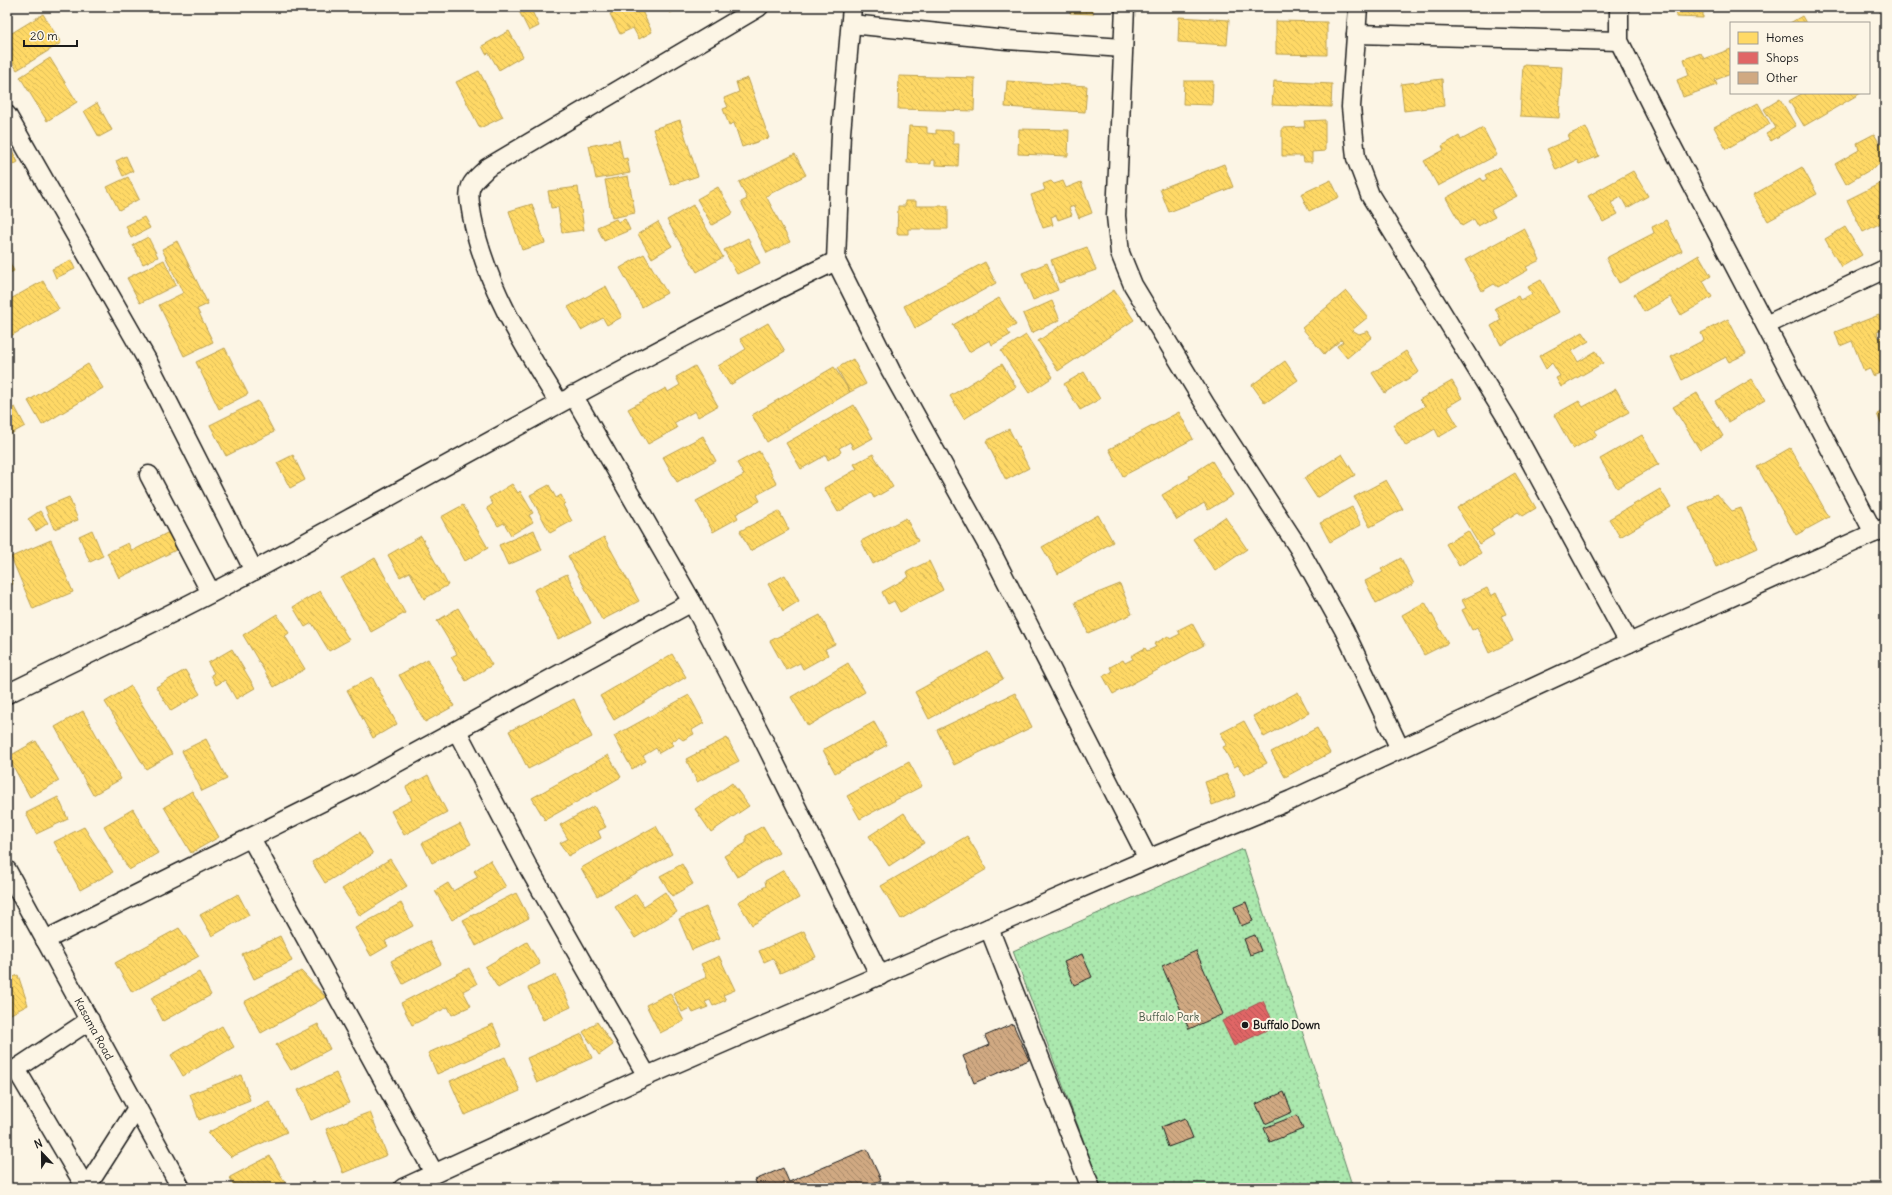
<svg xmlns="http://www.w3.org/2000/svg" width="1892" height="1195" font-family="Delius,sans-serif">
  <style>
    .grass { fill: url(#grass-dots); stroke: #648265 }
    .homes { fill: url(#homes-back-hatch); stroke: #bba050 }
    .shops { fill: url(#shops-back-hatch); stroke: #a55050 }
    .building { fill: url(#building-back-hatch); stroke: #1c1c1c }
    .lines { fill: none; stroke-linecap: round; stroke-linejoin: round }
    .minor-casing { stroke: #1c1c1c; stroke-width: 21 }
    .minor { stroke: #fcf5e5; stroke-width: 18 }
    .poi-dot { fill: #1c1c1c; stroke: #fcf5e5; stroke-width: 1.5 }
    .labels { text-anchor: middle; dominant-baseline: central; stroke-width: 4; stroke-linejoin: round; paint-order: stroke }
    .park-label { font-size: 11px; fill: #475948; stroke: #fcf5e5 }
    .poi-label { font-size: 11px; font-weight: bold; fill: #1c1c1c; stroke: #fcf5e5; text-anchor: start }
    .street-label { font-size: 11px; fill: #1c1c1c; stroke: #fcf5e5 }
  </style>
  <defs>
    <pattern id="grass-dots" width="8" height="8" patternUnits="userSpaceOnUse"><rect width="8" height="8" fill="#abe8ae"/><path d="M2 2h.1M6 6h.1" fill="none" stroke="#93c695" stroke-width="1.8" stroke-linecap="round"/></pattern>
    <pattern id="homes-back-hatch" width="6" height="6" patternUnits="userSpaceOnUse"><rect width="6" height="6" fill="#ffd966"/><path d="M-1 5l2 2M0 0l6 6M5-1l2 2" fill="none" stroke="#daba58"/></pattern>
    <pattern id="shops-back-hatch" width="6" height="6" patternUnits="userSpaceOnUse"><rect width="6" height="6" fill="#e06666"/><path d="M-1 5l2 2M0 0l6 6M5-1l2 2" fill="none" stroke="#b55353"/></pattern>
    <pattern id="building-back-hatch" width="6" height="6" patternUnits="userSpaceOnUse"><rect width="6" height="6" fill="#d0a982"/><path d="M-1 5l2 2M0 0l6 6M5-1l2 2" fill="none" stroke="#a8896a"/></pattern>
  </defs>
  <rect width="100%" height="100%" fill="#fcf5e5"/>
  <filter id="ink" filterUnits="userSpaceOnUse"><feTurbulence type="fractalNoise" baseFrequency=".025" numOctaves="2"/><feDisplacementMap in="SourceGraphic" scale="8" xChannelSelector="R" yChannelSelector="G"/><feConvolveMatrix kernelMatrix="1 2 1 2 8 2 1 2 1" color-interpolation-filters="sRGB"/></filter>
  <g filter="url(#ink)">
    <!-- grass -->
    <path class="grass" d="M1243,849L1353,1188H1101L1013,951Z"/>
    <!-- homes -->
    <path class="homes" d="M517,7H530L539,26L529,31Z
      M612,7H640L652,32L639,39L633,28L620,34L610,14L614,12Z
      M667,7H682L670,13Z
      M1040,7H1093V14L1070,13L1072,8Z
      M1676,7H1703V18L1676,17Z
      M43,14L61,43L17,70L7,53L13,49L7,40V36Z
      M1802,16L1806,23H1790Z
      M1179,17L1229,20L1227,45L1178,42Z
      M1276,21L1327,22V55L1276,54Z
      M509,31L523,56L499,70L489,53L486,54L482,46Z
      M1731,49V74L1715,80L1717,85L1683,97L1677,80L1689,75L1684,59L1701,53L1704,59Z
      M50,58L77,102L47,121L20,77Z
      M1523,65L1562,67L1559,118L1520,116Z
      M479,71L503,117L480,128L456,82Z
      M899,76L975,78L974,111L898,109Z
      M748,78L769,138L742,147L734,123L729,125L723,109L728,107L724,98L739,92L736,82Z
      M1442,79L1444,106L1404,111L1401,84Z
      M1007,81L1087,86L1085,112L1005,107Z
      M1184,81H1213L1212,105L1183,104Z
      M1274,81L1332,84L1331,107L1272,105Z
      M1803,93H1861L1804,126L1789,101Z
      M1780,99L1796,126L1771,141L1766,134L1776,128L1764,109Z
      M97,103L112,130L99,137L84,111Z
      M1758,103L1770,124L1726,149L1714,127Z
      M680,120L698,176L671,185L653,129Z
      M1325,120V151L1312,152V162H1304L1303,156H1282V128L1305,127L1304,121Z
      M909,126L927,127V133L936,134V130L953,131V144H959L958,166L935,165V160H931V164L907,163Z
      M1586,127L1599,156L1579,164L1577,160L1556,170L1547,149L1570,139L1568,135Z
      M1483,128L1497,155L1438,186L1424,161L1444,150L1442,146L1459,136L1461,140Z
      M1019,129L1069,130L1068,156L1018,154Z
      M1874,134L1880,144L1885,140V161L1846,184L1835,164L1859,150L1857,143Z
      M619,140L623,159L627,158L630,173L596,179L589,146Z
      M7,141L18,162L7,168Z
      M795,154L806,175L766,196L790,242L767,253L741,202L747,199L739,182Z
      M126,156L133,171L123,176L116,161Z
      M1224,164L1233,187L1169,212L1160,189Z
      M1500,167L1517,196L1491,210L1495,217L1478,226L1474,219L1462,226L1446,198L1481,178L1483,181L1487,179L1485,175Z
      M1802,167L1817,194L1768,221L1753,195Z
      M1633,171L1648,196L1627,208L1621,197L1611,203L1618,214L1603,222L1588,196Z
      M628,176L635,213L612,218L605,180Z
      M128,177L139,199L119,210L107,187Z
      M1331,180L1339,197L1309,211L1301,194Z
      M1051,181L1054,184L1063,181L1066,188L1081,182L1092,213L1079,218L1074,206L1069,208L1072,215L1058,220L1056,215L1051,217L1053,225L1043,228L1031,195L1045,190L1043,184Z
      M1885,181V221L1863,232L1847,200Z
      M578,187L584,230L562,233L558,207L551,208L548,191Z
      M718,187L733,213L712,225L697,199Z
      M905,201H916V206H948V229H908V234H897L898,206H905Z
      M532,204L545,243L522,250L509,211Z
      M693,205L723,257L697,272L667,220Z
      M144,217L150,228L131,238L126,226Z
      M616,219L618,222L625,219L630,230L604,241L597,227Z
      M1666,220L1682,251L1619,283L1606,258L1654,233L1652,227Z
      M658,222L672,246L652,258L638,234Z
      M1845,227L1862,255L1841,267L1825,239Z
      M1524,228L1540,260L1526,267L1528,270L1498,287L1494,284L1482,291L1465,260Z
      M148,237L158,257L143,264L133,245Z
      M748,238L760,263L737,274L724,250Z
      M177,241L208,304L197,309L213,342L184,356L159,305L183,293L162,249Z
      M1087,247L1096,270L1059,283L1051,260Z
      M644,254L667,293L642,307L620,268Z
      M1699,255L1711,276L1703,281L1712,297L1681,315L1670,297L1644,312L1634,294Z
      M7,257L14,271L7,274Z
      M71,260L75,269L56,278L52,269Z
      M164,260L176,285L140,303L127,278Z
      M985,262L996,283L915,328L904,306Z
      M1047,263L1058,290L1033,300L1022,273Z
      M1541,280L1559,312L1501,345L1491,326L1501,320L1495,308L1518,296L1520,300L1532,294L1528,287Z
      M43,281L59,309L7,338V301Z
      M606,286L622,317L607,325L603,318L581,330L568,307Z
      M1114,290L1134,320L1058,371L1038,341Z
      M1346,291L1368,317L1352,330L1359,334L1368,331L1372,337L1347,358L1337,346L1343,342L1341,340L1324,354L1302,328Z
      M999,298L1016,325L1007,330L1010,335L992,345L990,340L969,352L953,325Z
      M1052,301L1060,320L1031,333L1023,314Z
      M1879,315L1885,329L1877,332L1879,338L1883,337L1885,341V371L1873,376L1870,369L1864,371L1852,341L1840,346L1835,332Z
      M1728,319L1746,354L1729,362L1726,357L1682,380L1671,357L1704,340L1701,333Z
      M768,323L785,351L730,385L718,366L746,349L740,339Z
      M1583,332L1589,341L1572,351L1578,362L1596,351L1603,363L1561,387L1556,378L1560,376L1552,363L1546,369L1539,356Z
      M1026,335L1053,377L1029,393L1001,351Z
      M225,348L248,394L219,409L196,362Z
      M1406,351L1419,372L1385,393L1372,373Z
      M853,359L866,384L850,392L837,368Z
      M1285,361L1298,380L1265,403L1252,385Z
      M88,364L103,388L42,425L28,401Z
      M1002,364L1016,387L964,419L950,396Z
      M695,366L718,406L698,417L695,411L674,423L677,428L648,444L628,409L666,388L668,392L680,385L676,377Z
      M834,367L850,392L767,442L752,415Z
      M1084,372L1100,399L1080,410L1064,384Z
      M1752,379L1765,400L1728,422L1715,401Z
      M1452,381L1462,398L1447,407L1458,426L1439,437L1435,429L1406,446L1393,425L1425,406L1419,400Z
      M1616,389L1629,412L1594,431L1597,435L1573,449L1554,415L1579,401L1583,407Z
      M1697,393L1723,436L1700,450L1673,407Z
      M258,401L274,432L226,456L210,425Z
      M854,405L873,438L853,449L850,442L839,448L841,452L828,460L826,455L801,469L786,443Z
      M15,407L25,426L7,436V411Z
      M1885,410V433L1877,414Z
      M1179,412L1193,439L1123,476L1109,449Z
      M1009,429L1029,468L1006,480L986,441Z
      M1642,435L1659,464L1617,488L1600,459Z
      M703,436L716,461L677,482L663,457Z
      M1790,448L1829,517L1796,535L1757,467Z
      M759,451L777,484L757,495L760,501L736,514L738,518L713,532L696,501L744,475L737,463Z
      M873,454L893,487L874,498L871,493L838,512L824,488L857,469L854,464Z
      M1342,454L1355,475L1317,498L1304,478Z
      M293,455L305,480L290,488L277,463Z
      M1212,461L1233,495L1208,510L1204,503L1177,520L1162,495L1190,478L1189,476Z
      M1515,473L1536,508L1523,516L1518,512L1491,529L1494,535L1479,544L1457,508Z
      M1386,480L1403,509L1370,527L1354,497Z
      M512,484L518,493L520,491L533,513L529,515L533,522L511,535L504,523L498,526L487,508L493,504L489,498Z
      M549,485L556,498L561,495L565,503L563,505L572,521L550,533L530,495Z
      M1660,489L1671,507L1620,537L1609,519Z
      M1717,494L1732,511L1741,508L1758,548L1716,567L1689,507Z
      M69,497L78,520L54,529L45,507Z
      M463,505L488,548L465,561L441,517Z
      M1352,507L1361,525L1330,542L1320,523Z
      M40,511L48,523L36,531L28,519Z
      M779,511L789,530L750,551L740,531Z
      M1098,515L1113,542L1058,574L1042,547Z
      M1225,517L1247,549L1215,571L1193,539Z
      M906,518L918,541L873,564L861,541Z
      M92,530L103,556L90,562L79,536Z
      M534,530L542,550L508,565L499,545Z
      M1468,531L1481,553L1459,566L1446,544Z
      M169,532L178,549L119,578L107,553L128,543L132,551Z
      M421,536L448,585L424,599L410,572L400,577L388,555Z
      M604,537L639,601L602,620L568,556Z
      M51,540L73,592L33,609L11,557Z
      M375,558L405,613L371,632L341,578Z
      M1401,558L1414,584L1376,603L1365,581L1383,572L1381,569Z
      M929,561L943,590L900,612L894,601L888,604L882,592L909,577L907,572Z
      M7,573L13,584L7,587Z
      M567,574L591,623L558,639L534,590Z
      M785,575L799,601L783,611L768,584Z
      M1120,584L1132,614L1088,633L1075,602Z
      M1487,588L1491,596L1496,593L1506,614L1501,616L1513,641L1489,653L1477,627L1472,630L1462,610L1466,608L1462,600Z
      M320,591L349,640L329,651L312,623L305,627L293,607Z
      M1425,602L1448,643L1424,655L1402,615Z
      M458,608L492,665L466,681L451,657L457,654L437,621Z
      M277,614L289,633L285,636L305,669L274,687L243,635Z
      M820,615L835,644L825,649L828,655L803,669L800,663L786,670L770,641Z
      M1192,623L1204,645L1113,694L1103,676L1112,672L1110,667L1123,660L1125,663L1133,659L1131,656L1145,648L1147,651L1156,647L1154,644L1168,636L1170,639L1180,634L1178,630Z
      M232,649L255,688L236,699L225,680L216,685L211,675L214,673L208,663Z
      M988,652L1003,679L929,719L915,692Z
      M672,654L686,677L614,720L600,696Z
      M428,659L454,706L425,722L399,675Z
      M848,663L865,692L808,726L791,697Z
      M185,670L200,694L171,711L156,687Z
      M372,677L397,724L373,738L347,690Z
      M131,686L172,754L146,769L105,702Z
      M1298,692L1309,713L1264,737L1253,716Z
      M1015,693L1032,727L954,765L937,730Z
      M689,695L704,723L692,730L694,734L683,740L679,737L671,742L673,745L659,753L656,748L643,756L646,761L632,769L614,736Z
      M574,699L592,737L528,769L509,731Z
      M83,711L121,779L93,795L55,727Z
      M1244,721L1267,763L1244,775L1238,765L1234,767L1223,747L1227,745L1221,733Z
      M874,722L887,745L835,773L823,750Z
      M1317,728L1330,753L1285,777L1271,752Z
      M727,738L739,761L697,782L686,759Z
      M206,739L227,779L202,791L182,751Z
      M36,741L59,781L30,797L8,757Z
      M608,755L621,777L545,820L532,798Z
      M909,762L922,786L860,819L847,796Z
      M1227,774L1236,796L1212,805L1205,782Z
      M428,775L447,812L404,835L391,811L412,800L406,787Z
      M732,783L749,806L711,832L695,809Z
      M192,791L219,837L191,853L164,807Z
      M58,797L68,819L36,834L26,813Z
      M594,806L606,827L598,831L601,838L568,856L560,843L568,839L560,825Z
      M133,809L158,853L129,870L104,826Z
      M904,813L924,843L889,866L869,836Z
      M460,824L471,844L432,863L422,843Z
      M656,826L672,854L597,896L581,868Z
      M763,826L779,853L737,877L724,856L746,843V836Z
      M84,827L113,872L80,890L54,842Z
      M360,832L373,854L325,883L312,862Z
      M967,836L987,869L901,919L881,886Z
      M390,859L407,886L360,916L342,889Z
      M490,860L506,887L452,920L435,891L448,883L453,891L478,877L474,871Z
      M682,864L693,884L672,896L660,876Z
      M784,870L799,898L752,925L738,902L766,886L765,881Z
      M665,892L677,912L635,938L615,907L636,894L644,906Z
      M516,893L529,918L476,946L463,920Z
      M238,894L249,915L212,936L200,915Z
      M401,903L413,926L385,941L388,946L371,956L355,928Z
      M706,907L720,938L692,950L679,919Z
      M179,928L199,956L132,992L115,963Z
      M804,931L816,957L780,973L773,958L764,962L759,951Z
      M280,936L292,961L254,979L242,954Z
      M429,941L441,964L403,984L391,961Z
      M527,942L540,964L498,988L485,967Z
      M719,956L735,990L723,995L726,1000L713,1006L710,1000L705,1002L708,1007L693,1013L690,1008L682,1012L673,993L707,977L701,964Z
      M469,968L477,984L463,991L471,1006L452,1015L448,1007L412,1025L401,1003Z
      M301,971L326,997L261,1033L244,1002Z
      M199,972L211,995L163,1021L151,998Z
      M18,975L28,1005L7,1016V980Z
      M556,975L571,1007L543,1020L528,988Z
      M670,993L684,1021L660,1033L646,1005Z
      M597,1022L613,1045L599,1055L583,1032Z
      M318,1024L330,1049L291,1070L276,1045Z
      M493,1024L502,1045L437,1074L428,1053Z
      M222,1026L234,1047L183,1076L171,1055Z
      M582,1034L592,1058L537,1083L527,1058Z
      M505,1057L520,1091L465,1115L450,1081Z
      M336,1073L349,1103L311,1120L298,1090Z
      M241,1075L250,1100L199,1120L190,1094Z
      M269,1101L287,1132L231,1157L207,1133Z
      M370,1112L387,1155L343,1173L326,1129Z
      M270,1156L288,1188H234L230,1177Z"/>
    <!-- shops -->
    <path class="shops" d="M1263,1001L1275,1026L1234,1046L1222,1021Z"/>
    <!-- building -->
    <path class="building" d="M1246,902L1253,921L1241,926L1234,907Z
      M1255,935L1261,951L1250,955L1244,939Z
      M1196,951L1223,1014L1189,1029L1162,966Z
      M1082,954L1092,977L1074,985L1064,962Z
      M1013,1024L1029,1060L974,1083L963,1056L989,1045L985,1036Z
      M1284,1092L1292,1112L1265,1124L1256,1104Z
      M1297,1115L1303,1129L1270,1142L1264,1128Z
      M1185,1118L1193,1138L1168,1147L1161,1127Z
      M867,1149L881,1180L861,1188H758L755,1180L783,1168L789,1182Z"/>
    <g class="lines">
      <defs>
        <g id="minor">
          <path d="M852,7L841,133L836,261L891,371L993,555L1148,859"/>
          <path d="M1125,7L1116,216L1120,253L1133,285L1205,404L1298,547L1344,630L1400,749"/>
          <path d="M1358,7L1351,107L1356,158L1370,195L1508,420L1629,643"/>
          <path d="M1619,7V41L1664,131L1874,533"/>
          <path d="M851,24L1007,40L1123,48"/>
          <path d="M1356,34L1619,41"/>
          <path d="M7,115L147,360L254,571"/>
          <path d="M1766,325L1885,269"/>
          <path d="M573,395L692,602L761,735L880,976"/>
          <path d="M559,403C523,345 485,284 472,216C471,207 467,195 471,186C474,179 483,173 487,168L759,7"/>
          <path d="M149,475L211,593"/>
          <path d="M7,694C90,653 174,614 255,570C448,466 638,356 836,261"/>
          <path d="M457,731L528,867L647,1076"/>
          <path d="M251,838L434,1173"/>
          <path id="s1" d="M7,870L181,1188"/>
          <path d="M989,928L1091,1188"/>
          <path d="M45,940L360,783L692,602"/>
          <path d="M86,1188L16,1069L90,1020"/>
          <path d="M86,1188L137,1108"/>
          <path d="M403,1188L647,1076L1148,859L1291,800L1629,643L1885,528"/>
        </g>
      </defs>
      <!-- minor casing -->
      <use href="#minor" class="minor-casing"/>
      <!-- minor -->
      <use href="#minor" class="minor"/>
    </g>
  </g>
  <!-- markers -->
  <circle class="poi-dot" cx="1245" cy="1025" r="4"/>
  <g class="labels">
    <!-- park labels -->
    <g class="park-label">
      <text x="1169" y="1017">Buffalo Park</text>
    </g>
    <!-- poi labels -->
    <g class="poi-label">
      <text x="1253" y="1025">Buffalo Down</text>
    </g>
    <!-- street labels -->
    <g class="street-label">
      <text stroke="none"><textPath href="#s1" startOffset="181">Kasama Road</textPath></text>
    </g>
  </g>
  <!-- margin -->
  <rect width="1892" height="1195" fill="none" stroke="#fcf5e5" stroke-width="24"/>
  <rect x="12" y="12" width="1868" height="1171" fill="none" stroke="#1c1c1c" stroke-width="1.5" filter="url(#ink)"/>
  <!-- legend -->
  <rect x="1730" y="22" width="140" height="72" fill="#fcf5e5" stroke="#a29e95"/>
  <rect x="1738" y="32" width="20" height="12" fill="#ffd966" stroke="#a29e95"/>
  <text x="1766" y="42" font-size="12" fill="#1c1c1c">Homes</text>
  <rect x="1738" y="52" width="20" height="12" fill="#e06666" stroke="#a29e95"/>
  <text x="1766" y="62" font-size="12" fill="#1c1c1c">Shops</text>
  <rect x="1738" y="72" width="20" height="12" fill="#d0a982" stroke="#a29e95"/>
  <text x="1766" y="82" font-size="12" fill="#1c1c1c">Other</text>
  <!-- north arrow -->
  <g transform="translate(42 1153) rotate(338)" stroke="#fcf5e5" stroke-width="3" paint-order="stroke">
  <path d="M0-3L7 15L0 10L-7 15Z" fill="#1c1c1c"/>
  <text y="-6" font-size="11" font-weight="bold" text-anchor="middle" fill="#1c1c1c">N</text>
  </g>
  <!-- scale -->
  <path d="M24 40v6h53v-6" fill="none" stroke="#1c1c1c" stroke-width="2"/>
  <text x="30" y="40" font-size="12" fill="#1c1c1c" stroke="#fcf5e5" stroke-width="3" paint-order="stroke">20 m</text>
</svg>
